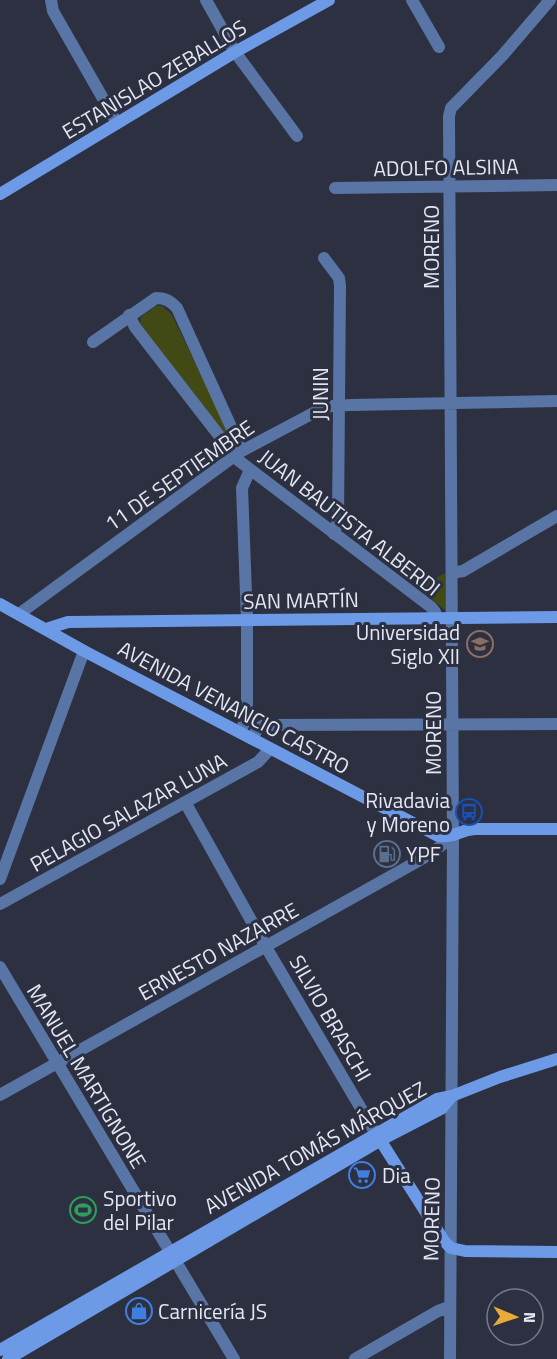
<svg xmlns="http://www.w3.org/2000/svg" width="557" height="1359" font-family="'Titillium Web',sans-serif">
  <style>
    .green { fill: #414915 }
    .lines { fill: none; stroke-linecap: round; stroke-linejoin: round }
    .street { stroke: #5875a5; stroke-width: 12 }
    .secondary { stroke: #6c9ae7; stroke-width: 12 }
    .labels { text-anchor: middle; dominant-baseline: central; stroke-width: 6; stroke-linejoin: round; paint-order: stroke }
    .street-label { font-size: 21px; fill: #e4e7f3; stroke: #2c3041 }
    .poi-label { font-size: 21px; fill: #e4e7f3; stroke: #2c3041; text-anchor: start }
  </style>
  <rect width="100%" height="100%" fill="#2c3041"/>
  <!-- green -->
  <path class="green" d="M156,306H162L172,315L230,434V438H227L140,325L141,317Z
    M445,573L446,611L418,588Z"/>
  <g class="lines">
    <!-- street -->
    <path class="street" d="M51,0L53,11L117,123
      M206,0L235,52L297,136
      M412,0L439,47
      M335,188L557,185
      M324,258L339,278L340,286L338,520L334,534
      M129,315L135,327L238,460L431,607L435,612L436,618
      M93,342L156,298C166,298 170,301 177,308L242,451
      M452,573L463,571L557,516
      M19,614L240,452L319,410L330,406L351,405L557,401
      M240,732L247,717V620L242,488L250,470
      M251,738L259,728L264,725L557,724
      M185,802L266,947L376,1134
      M0,879L84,651
      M0,904L258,762L270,749
      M0,967L234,1359
      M0,1095L427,856L453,837
      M355,1359L438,1311L449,1307
      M450,1359L453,837L449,116L451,108L502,56L550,0"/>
    <!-- secondary -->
    <path class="secondary" d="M0,194L235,52L329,0
      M0,604L84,651L438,836C456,838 459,830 475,829H557
      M46,629L68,622L557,617
      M377,1135L444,1241L451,1248L465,1251L557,1252
      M0,1350L437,1099L452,1096L500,1077L557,1059
      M8,1359L381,1140L441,1109L452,1096"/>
  </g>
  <!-- icons -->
  <defs>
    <symbol id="university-ring" viewBox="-11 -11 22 22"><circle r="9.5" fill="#2c3041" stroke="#8d6e63" stroke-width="1.5"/><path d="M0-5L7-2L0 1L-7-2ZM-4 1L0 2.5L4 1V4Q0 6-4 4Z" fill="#8d6e63"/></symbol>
    <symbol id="bus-ring" viewBox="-11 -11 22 22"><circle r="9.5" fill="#2c3041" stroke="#1a4fb4" stroke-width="1.5"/><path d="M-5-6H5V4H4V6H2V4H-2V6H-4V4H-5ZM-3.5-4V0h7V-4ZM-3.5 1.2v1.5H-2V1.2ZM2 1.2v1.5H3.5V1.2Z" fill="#1a4fb4"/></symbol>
    <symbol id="fuel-ring" viewBox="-11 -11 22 22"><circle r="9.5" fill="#2c3041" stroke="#5c6f8a" stroke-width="1.5"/><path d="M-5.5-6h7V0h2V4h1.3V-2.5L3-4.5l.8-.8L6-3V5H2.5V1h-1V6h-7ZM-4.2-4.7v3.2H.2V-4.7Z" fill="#5c6f8a"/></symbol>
    <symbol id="supermarket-ring" viewBox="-11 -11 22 22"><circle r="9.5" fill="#2c3041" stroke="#3f7fe0" stroke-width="1.5"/><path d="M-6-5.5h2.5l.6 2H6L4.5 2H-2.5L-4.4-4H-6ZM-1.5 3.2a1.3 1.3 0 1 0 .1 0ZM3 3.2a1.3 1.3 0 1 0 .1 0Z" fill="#3f7fe0"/></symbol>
    <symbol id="stadium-ring" viewBox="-11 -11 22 22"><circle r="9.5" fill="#2c3041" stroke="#2e9e5b" stroke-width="1.5"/><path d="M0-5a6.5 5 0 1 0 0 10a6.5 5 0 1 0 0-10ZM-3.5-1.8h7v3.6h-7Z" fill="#2e9e5b"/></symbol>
    <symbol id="shop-ring" viewBox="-11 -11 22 22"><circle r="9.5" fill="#2c3041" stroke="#3f7fe0" stroke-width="1.5"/><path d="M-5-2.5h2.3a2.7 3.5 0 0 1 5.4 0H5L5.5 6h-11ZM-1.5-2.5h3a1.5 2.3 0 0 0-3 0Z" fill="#3f7fe0"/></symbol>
  </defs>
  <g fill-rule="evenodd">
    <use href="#university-ring" x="465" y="629" width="30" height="30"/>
    <use href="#bus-ring" x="454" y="797" width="30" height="30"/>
    <use href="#fuel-ring" x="372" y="839" width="30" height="30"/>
    <use href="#supermarket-ring" x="347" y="1160" width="30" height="30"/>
    <use href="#stadium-ring" x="68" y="1195" width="30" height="30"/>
    <use href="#shop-ring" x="124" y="1296" width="30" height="30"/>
  </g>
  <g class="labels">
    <!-- street labels -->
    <g class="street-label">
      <text transform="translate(154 79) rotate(-31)">ESTANISLAO ZEBALLOS</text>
      <text transform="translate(446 167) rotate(-1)">ADOLFO ALSINA</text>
      <text transform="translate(431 247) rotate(-90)">MORENO</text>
      <text transform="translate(320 394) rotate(-90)">JUNIN</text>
      <text transform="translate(179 475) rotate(-35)">11 DE SEPTIEMBRE</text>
      <text transform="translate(350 522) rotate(38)">JUAN BAUTISTA ALBERDI</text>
      <text transform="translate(301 600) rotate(-1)">SAN MARTÍN</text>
      <text transform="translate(234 707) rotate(28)">AVENIDA VENANCIO CASTRO</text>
      <text transform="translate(433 733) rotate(-90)">MORENO</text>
      <text transform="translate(128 812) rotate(-29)">PELAGIO SALAZAR LUNA</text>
      <text transform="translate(218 951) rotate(-29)">ERNESTO NAZARRE</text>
      <text transform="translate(331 1018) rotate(60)">SILVIO BRASCHI</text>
      <text transform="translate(87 1076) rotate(59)">MANUEL MARTIGNONE</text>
      <text transform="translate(315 1147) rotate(-29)">AVENIDA TOMÁS MÁRQUEZ</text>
      <text transform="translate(431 1219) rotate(-89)">MORENO</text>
    </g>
    <!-- poi labels -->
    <g class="poi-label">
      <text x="460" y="632" text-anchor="end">Universidad<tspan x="460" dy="24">Siglo XII</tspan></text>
      <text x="450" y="800" text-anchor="end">Rivadavia<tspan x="450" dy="24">y Moreno</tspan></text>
      <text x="406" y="854">YPF</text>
      <text x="382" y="1175">Dia</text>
      <text x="103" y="1198">Sportivo<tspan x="103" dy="24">del Pilar</tspan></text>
      <text x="158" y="1311">Carnicería JS</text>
    </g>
  </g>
  <!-- north arrow -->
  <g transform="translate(515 1317) rotate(92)"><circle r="28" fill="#2c3041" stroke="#767988" stroke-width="1.5"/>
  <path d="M0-4.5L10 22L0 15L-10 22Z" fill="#eaaa39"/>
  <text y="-9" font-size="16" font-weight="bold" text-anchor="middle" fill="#e4e7f3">N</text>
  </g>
</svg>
